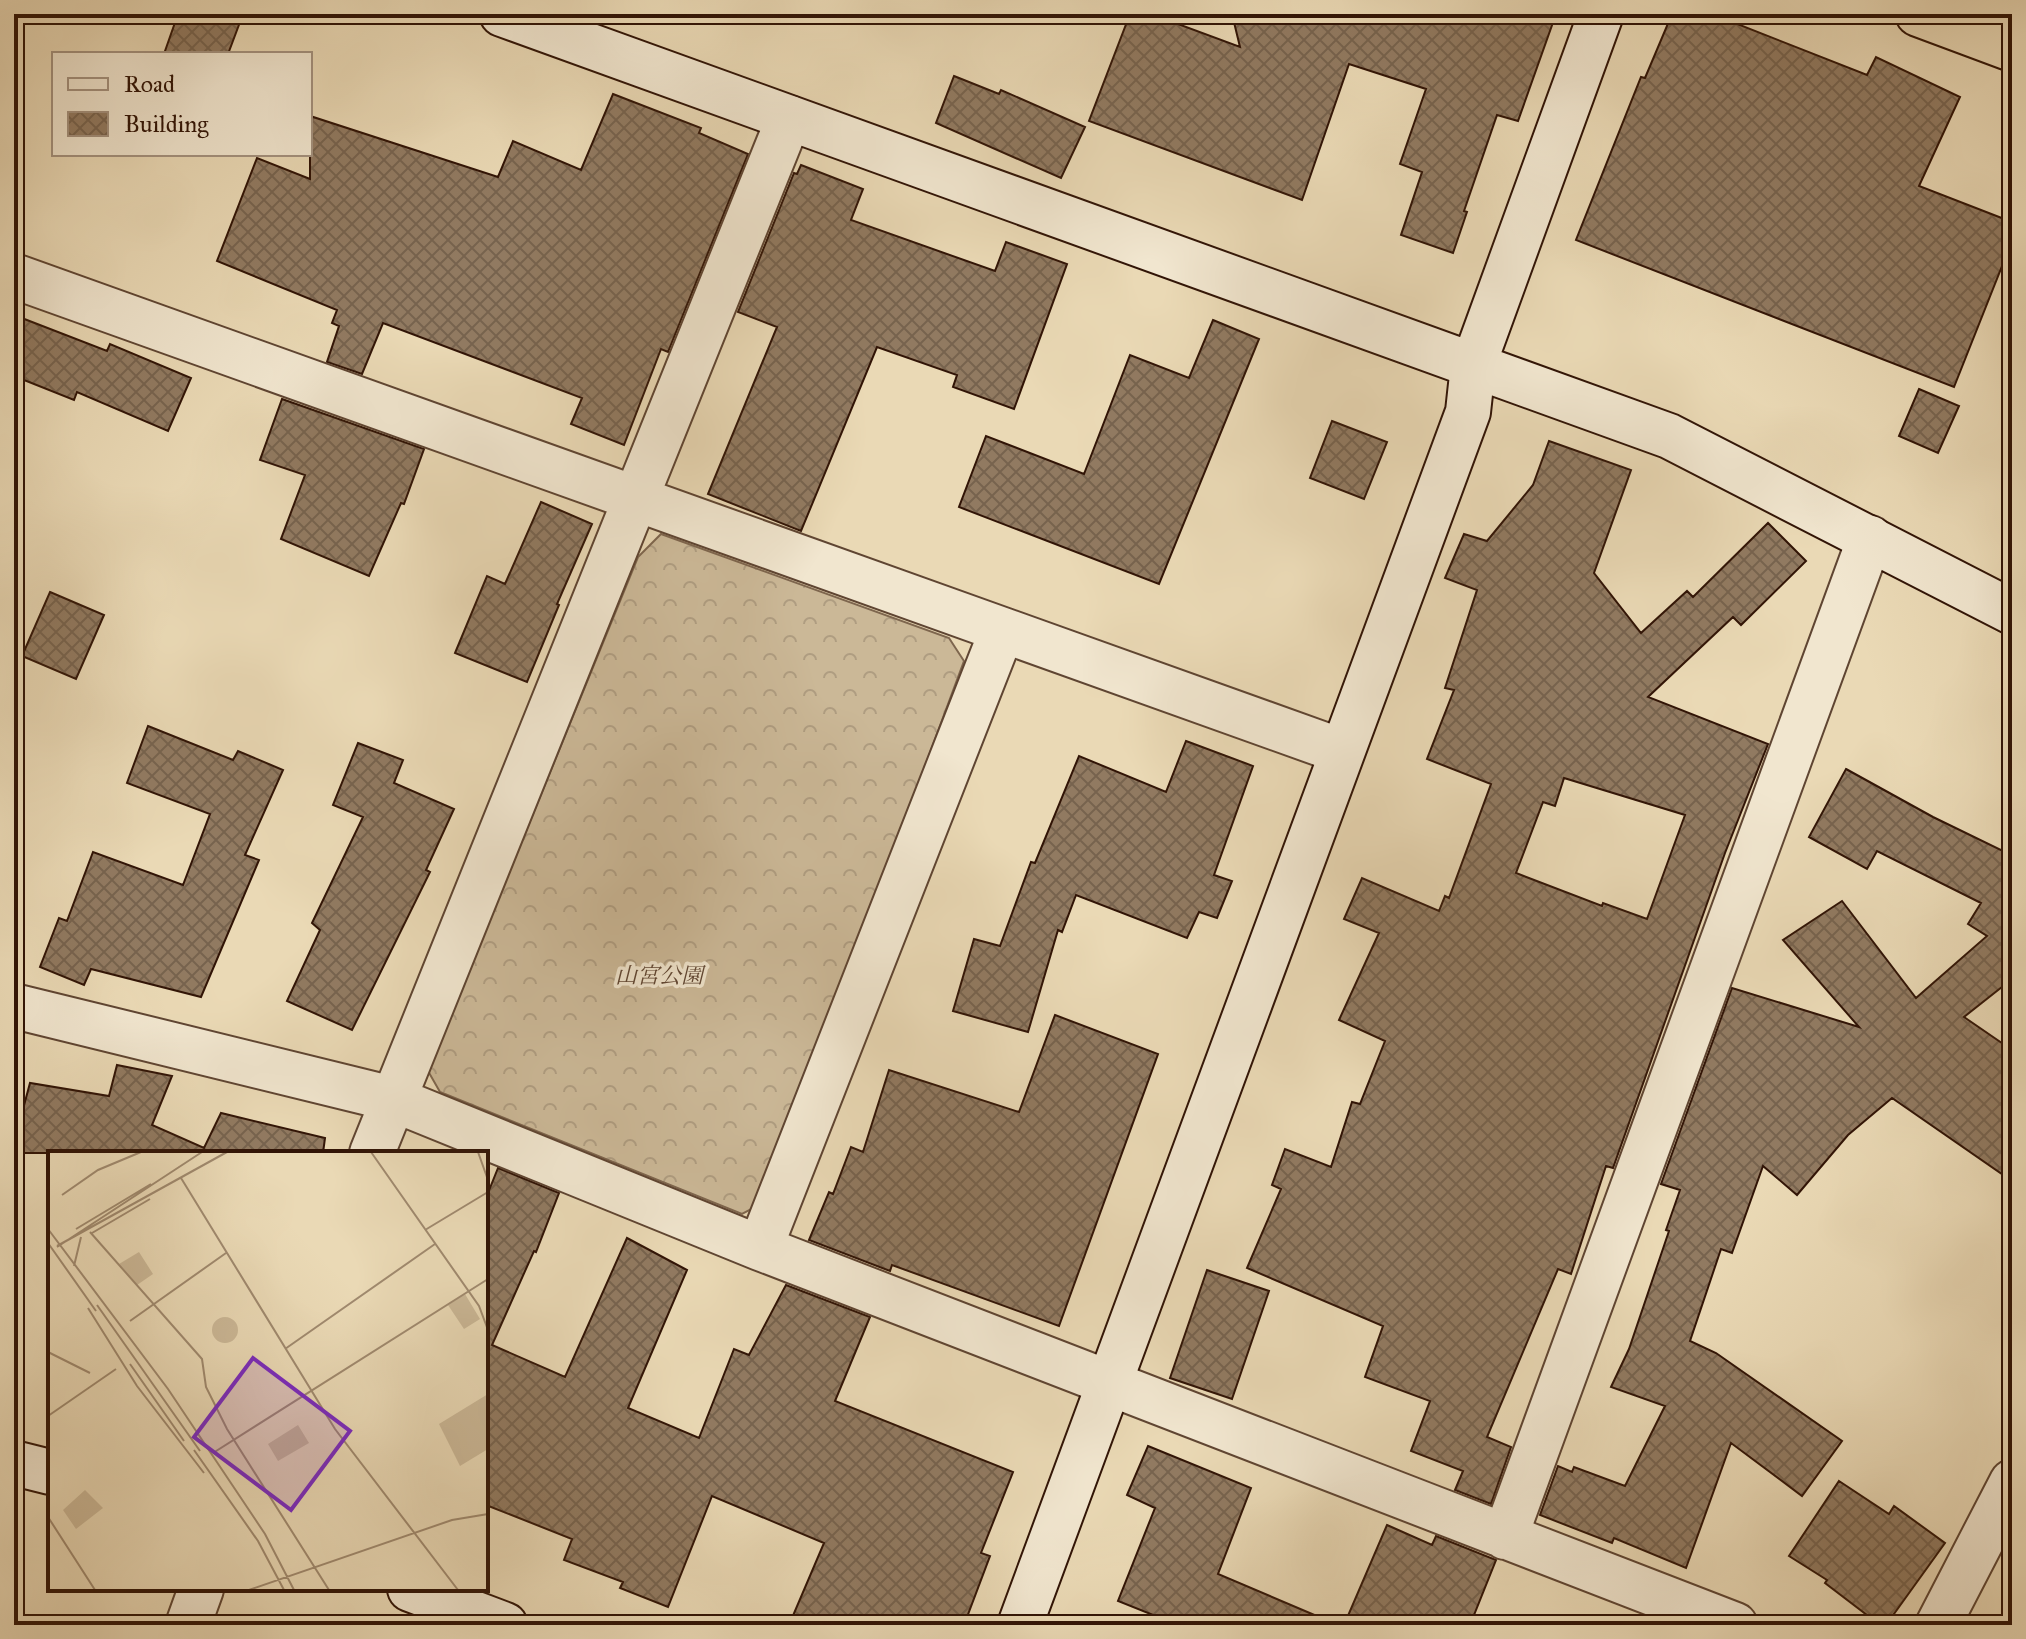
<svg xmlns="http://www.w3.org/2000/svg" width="2026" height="1639" font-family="'IM FELL Great Primer','Noto Serif JP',serif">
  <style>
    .forest { fill: url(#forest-crowns); stroke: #7e664e; stroke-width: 2 }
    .building { fill: url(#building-cross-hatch); stroke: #311406; stroke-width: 2; fill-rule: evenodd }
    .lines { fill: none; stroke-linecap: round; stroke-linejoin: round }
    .street-casing { stroke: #5f4532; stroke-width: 48 }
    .secondary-casing { stroke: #311406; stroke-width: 48 }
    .highway-casing { stroke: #311406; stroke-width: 48 }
    .street { stroke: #f1e6cf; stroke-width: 44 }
    .secondary { stroke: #f1e6cf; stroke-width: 44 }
    .highway { stroke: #ead9b5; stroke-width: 44 }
    .labels { text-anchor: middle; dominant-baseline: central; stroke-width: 7; stroke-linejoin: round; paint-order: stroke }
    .park-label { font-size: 22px; font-style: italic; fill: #5f4532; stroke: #f1e6cf }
    .inset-road { fill: none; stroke: #a08a6f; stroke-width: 2 }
    .view { fill: #7b2cbf; fill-opacity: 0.15; stroke: #7b2cbf; stroke-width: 4 }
    .inset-edge { fill: none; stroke: #311406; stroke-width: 4 }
  </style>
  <defs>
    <pattern id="forest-crowns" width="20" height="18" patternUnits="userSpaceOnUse" patternTransform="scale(2)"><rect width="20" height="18" fill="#cbb897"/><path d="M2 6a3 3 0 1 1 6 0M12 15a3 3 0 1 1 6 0" fill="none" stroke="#af9d81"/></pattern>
    <pattern id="building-cross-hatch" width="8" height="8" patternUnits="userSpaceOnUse" patternTransform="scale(2)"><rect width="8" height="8" fill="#917a61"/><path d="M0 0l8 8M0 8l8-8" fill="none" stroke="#77634e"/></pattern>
  </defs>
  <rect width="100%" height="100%" fill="#ead9b5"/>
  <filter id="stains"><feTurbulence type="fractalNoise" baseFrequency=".0025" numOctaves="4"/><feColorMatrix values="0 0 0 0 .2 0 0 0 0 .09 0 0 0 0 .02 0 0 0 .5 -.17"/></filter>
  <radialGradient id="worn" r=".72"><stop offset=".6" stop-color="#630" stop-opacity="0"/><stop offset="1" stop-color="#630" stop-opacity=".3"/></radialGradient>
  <!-- forest -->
  <path class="forest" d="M661,534L949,638L964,661L763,1203L742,1214L440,1092L428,1071L638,557Z"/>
  <!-- building -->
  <path class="building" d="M178,14H243L228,54H164Z
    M1130,14H1151L1240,47L1232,14H1556L1518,121L1497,115L1464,211L1467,212L1453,253L1401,235L1422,172L1400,164L1426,89L1349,64L1302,200L1089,121Z
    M1672,14H1712L1867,75L1876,57L1960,97L1919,186L2012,222V241L1954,387L1576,240L1641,77L1645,78Z
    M954,76L999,94L1001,90L1085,127L1061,178L936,123Z
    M613,94L701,128L699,133L748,154L668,352L661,349L624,445L571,424L582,398L383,323L362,374L327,362L339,326L332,323L337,310L217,261L257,158L310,179V116L498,177L513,141L581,170Z
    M801,165L863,189L851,220L995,271L1006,242L1067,264L1014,409L953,387L957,375L877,347L801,531L708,494L777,327L738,312L794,173L797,174Z
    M14,315L107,351L110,344L191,378L168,431L77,392L74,400L14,376Z
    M1213,320L1259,339L1159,584L959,507L986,436L1084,474L1130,355L1189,378Z
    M1919,389L1959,406L1938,453L1899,436Z
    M282,399L424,449L404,504L401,503L369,576L281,539L305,475L260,460Z
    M1332,421L1387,442L1364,499L1310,478Z
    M1549,441L1631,470L1594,573L1641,633L1687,591L1693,597L1768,523L1806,561L1741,625L1733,617L1648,697L1768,744L1725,853L1613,1168L1606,1166L1571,1274L1558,1269L1487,1437L1511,1447L1491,1504L1455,1490L1463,1471L1411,1451L1430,1401L1365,1377L1383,1326L1247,1268L1281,1189L1272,1185L1285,1149L1331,1167L1352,1102L1360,1104L1385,1041L1339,1020L1379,933L1344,919L1362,878L1439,911L1445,896L1449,898L1491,784L1427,759L1454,690L1445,688L1477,590L1445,578L1464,534L1487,541L1533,485ZM1564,778L1685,815L1647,919L1603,903L1602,906L1516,873L1543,802L1555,806Z
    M541,502L592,524L557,604L559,605L527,682L455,653L487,576L505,584Z
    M50,592L104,615L76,679L22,656Z
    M148,726L233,760L238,751L283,770L245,855L259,860L201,997L91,969L84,985L40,967L59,918L67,921L93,852L183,885L210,814L127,783Z
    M1186,741L1253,766L1214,875L1232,881L1217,918L1199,912L1187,938L1076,895L1062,932L1058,930L1028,1032L953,1011L974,939L1000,946L1031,862L1035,863L1079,756L1166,792Z
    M358,743L403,760L394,783L454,809L426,870L430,872L352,1030L287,1001L320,930L312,923L363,817L333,805Z
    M1846,769L1933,817L2011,855L2012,853V979L1964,1017L2012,1050V1181L1892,1098L1848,1135L1797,1195L1763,1166L1732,1253L1721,1249L1690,1341L1716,1353L1842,1441L1802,1496L1731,1443L1686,1568L1614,1538L1612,1543L1540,1515L1558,1466L1572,1472L1574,1467L1625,1486L1665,1406L1611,1387L1629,1349L1669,1231L1666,1230L1680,1190L1661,1184L1732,988L1859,1027L1783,940L1842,901L1916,998L1987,936L1968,924L1981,903L1877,851L1867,869L1809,837Z
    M1055,1015L1158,1054L1059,1326L892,1265L890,1271L809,1240L829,1192L833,1194L851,1147L863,1152L889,1070L1019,1112Z
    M117,1065L172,1076L152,1125L204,1148L221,1113L325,1138L323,1153H14V1143L30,1083L109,1096Z
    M498,1168L559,1193L536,1252L534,1251L492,1345L565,1377L627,1238L687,1270L628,1408L699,1438L734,1349L749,1355L786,1285L870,1317L835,1401L1013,1472L981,1553L990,1556L964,1625H789L824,1543L712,1496L668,1607L620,1588L623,1582L564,1560L572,1539L486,1505V1198Z
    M1207,1270L1269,1291L1232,1399L1170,1378Z
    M1148,1446L1251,1488L1218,1574L1338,1625H1178L1118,1601L1155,1508L1127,1495Z
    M1839,1481L1889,1514L1894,1506L1945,1543L1886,1625H1880L1825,1583L1827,1580L1789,1556Z
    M1387,1525L1432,1545L1436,1536L1496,1560L1470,1625H1344Z"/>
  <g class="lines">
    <defs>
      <path id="street" d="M14,276L1341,751
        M14,1006L393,1099L760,1248L1735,1625
        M372,1153L789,118
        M760,1248L1002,631
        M1505,1537L1870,538
        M188,1625L201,1589
        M1938,1625L2012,1482"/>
      <path id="secondary" d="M502,14L1669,436L2012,612
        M14,1463L50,1472
        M410,1589L505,1625
        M1020,1625L1468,412L1473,366L1601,14"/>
      <path id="highway" d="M1918,14L2012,49"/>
    </defs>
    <!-- street casing -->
    <use href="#street" class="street-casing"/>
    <!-- secondary casing -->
    <use href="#secondary" class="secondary-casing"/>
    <!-- highway casing -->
    <use href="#highway" class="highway-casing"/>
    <!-- street -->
    <use href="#street" class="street"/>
    <!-- secondary -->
    <use href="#secondary" class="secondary"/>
    <!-- highway -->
    <use href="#highway" class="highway"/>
  </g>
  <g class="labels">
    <!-- park labels -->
    <g class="park-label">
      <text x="659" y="975">山宮公園</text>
    </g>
  </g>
  <!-- overview -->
  <g transform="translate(48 1151)">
    <rect width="440" height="440" fill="#ead9b5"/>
    <path d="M91,101L105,123L89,134L71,113ZM417,143L432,168L416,178L400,154ZM164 179a13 13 0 1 1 26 0a13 13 0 1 1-26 0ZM250,274L261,292L230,310L220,293ZM37,339L55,357L28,378L15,359Z" fill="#cbb897"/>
    <path d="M440,243V298L412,315L391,273Z" fill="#cbb897"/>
    <path class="inset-road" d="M323,1L431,155L440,179M430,1L440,29M133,27L287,278L410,439M14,44L50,19L93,1M0,78L120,238L217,383L246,439M28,78L103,33M377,79L440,41M42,81L154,208L158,236L179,278L281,439M44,82L102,48M0,92L48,160M9,95L179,1M9,96L154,1M26,115L33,86M49,154L152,300M40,157L89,235L156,322M82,170L178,102M237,198L387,93M0,201L42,222M82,213L136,290M0,265L68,218M146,299L210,390L236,439M165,302L440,128M0,366L47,439M201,439L404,369L440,363"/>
    <path class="view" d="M205,207L302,280L243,359L146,286Z"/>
    <rect width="440" height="440" class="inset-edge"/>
  </g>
  <!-- margin -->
  <rect width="2026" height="1639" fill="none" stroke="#ead9b5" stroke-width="48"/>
  <rect x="16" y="16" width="1994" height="1607" fill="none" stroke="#311406" stroke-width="4"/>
  <rect x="24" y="24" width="1978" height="1591" fill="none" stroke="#311406" stroke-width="2"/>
  <!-- legend -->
  <rect x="52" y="52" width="260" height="104" fill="#f1e6cf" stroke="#a4927f" stroke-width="2"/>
  <rect x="68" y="78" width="40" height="12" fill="#f1e6cf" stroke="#a4927f" stroke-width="2"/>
  <text x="124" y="92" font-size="24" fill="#311406">Road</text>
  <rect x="68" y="112" width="40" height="24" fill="url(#building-cross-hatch)" stroke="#a4927f" stroke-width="2"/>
  <text x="124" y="132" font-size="24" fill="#311406">Building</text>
  <rect width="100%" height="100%" filter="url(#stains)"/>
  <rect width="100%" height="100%" fill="url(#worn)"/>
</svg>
